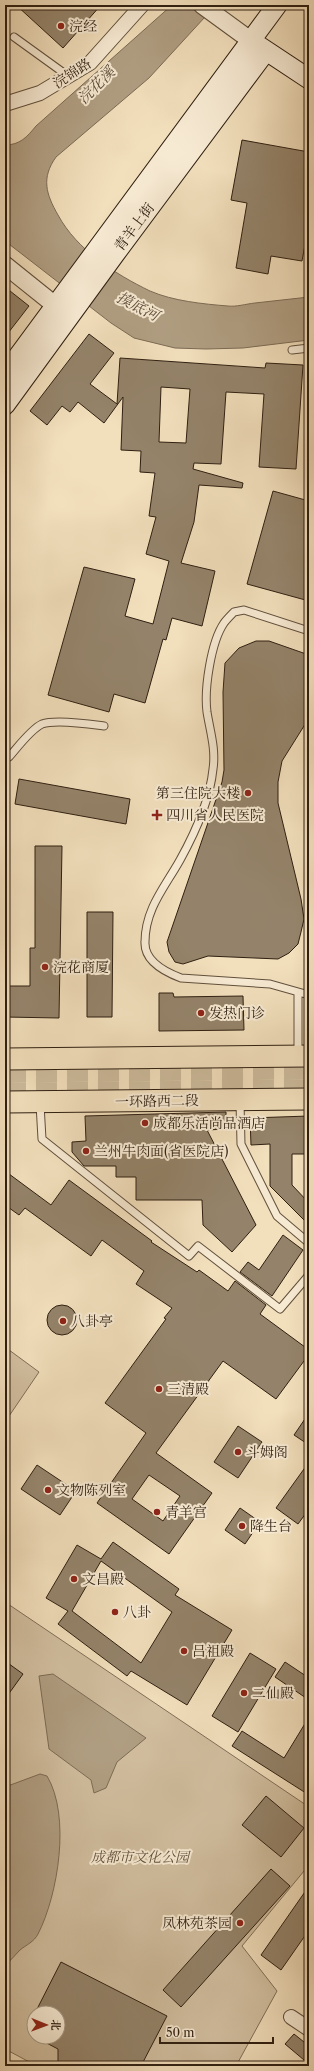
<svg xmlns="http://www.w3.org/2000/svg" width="314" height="2071" font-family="'Libre Caslon Text','Noto Serif SC',serif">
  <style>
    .green { fill: #d1be9f; stroke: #806e58; fill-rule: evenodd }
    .water { fill: #b09e82; stroke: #7c6b55 }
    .building { fill: #94836a; stroke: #2f1f11; fill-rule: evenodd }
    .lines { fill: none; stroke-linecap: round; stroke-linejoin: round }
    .primary-tunnel { stroke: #cbb99a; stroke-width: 21; stroke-dasharray: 21 10; stroke-linecap: butt }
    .service-casing { stroke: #604f3c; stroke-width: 9 }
    .minor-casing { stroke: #604f3c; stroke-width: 16 }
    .tertiary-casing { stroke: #604f3c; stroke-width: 19 }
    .secondary-casing { stroke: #2f1f11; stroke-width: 21 }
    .primary-casing { stroke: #2f1f11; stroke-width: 23 }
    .service { stroke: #f7ead3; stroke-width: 7 }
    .minor { stroke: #f7ead3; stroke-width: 14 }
    .tertiary { stroke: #f7ead3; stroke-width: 17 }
    .secondary { stroke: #f7ead3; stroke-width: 19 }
    .primary { stroke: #f2dfbc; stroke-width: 21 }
    .poi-dot { fill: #8f2418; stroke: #f7ead3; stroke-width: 1.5 }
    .labels { text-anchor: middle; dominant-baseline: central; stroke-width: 4; stroke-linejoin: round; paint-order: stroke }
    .poi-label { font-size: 14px; fill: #2f1f11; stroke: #f7ead3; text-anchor: start }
    .street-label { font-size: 14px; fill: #2f1f11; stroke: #f7ead3 }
    .park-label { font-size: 14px; font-style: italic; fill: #604f3c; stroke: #f7ead3 }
    .water-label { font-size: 15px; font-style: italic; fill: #5c4b39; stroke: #f7ead3 }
  </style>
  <rect width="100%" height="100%" fill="#f2dfbc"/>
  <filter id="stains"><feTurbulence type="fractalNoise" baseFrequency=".005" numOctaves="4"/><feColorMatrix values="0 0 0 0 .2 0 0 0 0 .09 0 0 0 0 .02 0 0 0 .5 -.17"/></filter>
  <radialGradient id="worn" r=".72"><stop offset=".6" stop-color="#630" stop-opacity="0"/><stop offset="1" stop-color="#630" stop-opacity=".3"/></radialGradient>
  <!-- green -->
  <path class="green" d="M5,1347L39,1372L5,1422Z
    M5,1602L309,1807V1865L242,1946L277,1991L236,2066H37L5,2049ZM34,2013H58V2037H34Z"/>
  <!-- water -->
  <path class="water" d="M172,5H216L149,78L56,157C41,178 46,194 58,215C77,250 115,274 150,291C173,301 203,304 228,306C236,307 246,304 255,303C273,301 291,299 309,297V340L243,348L206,349L175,348L134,338L111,323L5,241V145C20,145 27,137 36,126Z
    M53,1674L146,1738L117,1762L106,1788L94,1793L91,1780L49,1749L39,1676Z
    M40,1774L47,1776C71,1816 58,1895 38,1934C34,1942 26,1945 20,1950C15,1955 10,1961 5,1966V1787Z"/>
  <!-- building -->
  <path class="building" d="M16,5H101L63,48Z
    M242,140L309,152V223L302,261L271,256L268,274L236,268L247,203L231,200Z
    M5,287L29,306L5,337Z
    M89,334L114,353L90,384L117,404L120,358L265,368L266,363L303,365L296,469L259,467L264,394L226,392L221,464L194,463L193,469L243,483L242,488L199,485L194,522L181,563L215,571L202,626L172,618L166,640L163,639L145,703L114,694L109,712L48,695L84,567L135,579L125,616L153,624L169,561L146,554L156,517L149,516L155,473L140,472L141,451L121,450L123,397L104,423L78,402L70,412L62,406L47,425L30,411ZM161,387L190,389L186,443L159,442Z
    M273,491L309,501V601L247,584Z
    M256,641H269L309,655V718L282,761L278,782V803L301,899L304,919L301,932L298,944L289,953L278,959L208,956L183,964L175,962L169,952L167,942L222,782L224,770L223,692L225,663L239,648Z
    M19,779L130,799L126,824L15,804Z
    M35,846H62L59,1018L5,1017V986H30V948H35Z
    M87,912H113L112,1017H87Z
    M159,993H173L174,997L243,996L244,1030L159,1031Z
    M226,1112V1129L207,1130L256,1225L232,1252L203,1225L202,1200H136V1177H116V1166H84L72,1152V1142L86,1141L85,1116Z
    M309,1116V1154H292V1185L309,1203V1225L270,1186V1144L251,1145L250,1118Z
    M5,1171L51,1205L69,1180L152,1241L151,1242L197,1272L199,1270L228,1291L235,1281L266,1305L260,1314L309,1350V1366L304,1361L276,1399L223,1361L156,1453L212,1493L169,1554L97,1503L146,1433L105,1403L166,1319L164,1318L172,1308L136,1284L144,1271L102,1240L91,1256L25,1208L19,1215L5,1205ZM149,1475L180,1496L163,1521L132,1499Z
    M283,1235L303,1250L272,1296L240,1272L248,1262L259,1270Z
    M47 1320a15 15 0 1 1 30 0a15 15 0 1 1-30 0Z
    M309,1413V1445L294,1435Z
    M238,1426L262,1442L238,1478L214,1462Z
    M309,1462V1509L298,1524L276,1508Z
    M37,1465L76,1491L60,1515L21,1489Z
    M240,1508L260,1522L245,1544L225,1530Z
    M113,1542L179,1589L175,1595L232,1630L187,1705L131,1671L127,1676L58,1624L68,1611L46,1598L77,1545L101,1559ZM101,1561L172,1612L141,1663L72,1611Z
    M250,1653L276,1669L238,1732L212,1716Z
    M5,1661L23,1674L5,1699Z
    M285,1662L309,1678V1700L275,1677Z
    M309,1717V1795L232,1746L242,1731L284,1758Z
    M266,1796L304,1828L281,1857L242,1825Z
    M271,1869L290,1886L181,2007L163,1990Z
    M309,1886V1930L281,1970L261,1955Z
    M61,1962L167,2016L141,2066H58V2049L35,2037H58V2013H35Z
    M294,2034L309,2046V2054L304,2060L285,2044Z"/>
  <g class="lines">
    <!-- primary-tunnel -->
    <path class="primary-tunnel" d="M5,1072L309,1069
      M5,1090L309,1088"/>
    <defs>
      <path id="service" d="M14,37L68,76
        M292,350L309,348
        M309,631L244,610L234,612C231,615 227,619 224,623C211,642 204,689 207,712C210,731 216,749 213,769C210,799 195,833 180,860C165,887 145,909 145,942C144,961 165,972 181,978L270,984L309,995
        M5,756L9,757C17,748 31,729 42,724C56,719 89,724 104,726
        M298,992V1054
        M240,1102L241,1144L277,1216L309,1243
        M40,1104L42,1139L189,1256L198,1246L280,1309L309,1275"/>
      <path id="minor" d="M5,104L40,93L90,63L142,5
        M291,2017L309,2029"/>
      <path id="tertiary" d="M202,5L250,40
        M5,265L56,306"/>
      <path id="secondary" d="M256,44L309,79
        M5,374L277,5
        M5,405L115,254L266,51"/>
      <path id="primary" d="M5,1059L309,1056
        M5,1102L309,1099"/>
    </defs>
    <!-- service casing -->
    <use href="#service" class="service-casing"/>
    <!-- minor casing -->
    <use href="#minor" class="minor-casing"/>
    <!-- tertiary casing -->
    <use href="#tertiary" class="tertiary-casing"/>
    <!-- secondary casing -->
    <use href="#secondary" class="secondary-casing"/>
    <!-- primary casing -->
    <use href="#primary" class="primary-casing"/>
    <!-- service -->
    <use href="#service" class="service"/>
    <!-- minor -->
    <use href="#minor" class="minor"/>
    <!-- tertiary -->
    <use href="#tertiary" class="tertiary"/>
    <!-- secondary -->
    <use href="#secondary" class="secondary"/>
    <!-- primary -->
    <use href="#primary" class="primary"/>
  </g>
  <!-- markers -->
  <g class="poi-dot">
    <circle cx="61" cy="26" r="4"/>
    <circle cx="248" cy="793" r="4"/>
    <path d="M155 809h4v4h4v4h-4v4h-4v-4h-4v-4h4z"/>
    <circle cx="45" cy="967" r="4"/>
    <circle cx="201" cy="1013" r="4"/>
    <circle cx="145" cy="1123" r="4"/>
    <circle cx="86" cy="1151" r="4"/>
    <circle cx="63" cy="1321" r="4"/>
    <circle cx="159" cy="1389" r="4"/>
    <circle cx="238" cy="1452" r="4"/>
    <circle cx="48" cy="1490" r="4"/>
    <circle cx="157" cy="1512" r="4"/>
    <circle cx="242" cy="1526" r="4"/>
    <circle cx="74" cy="1579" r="4"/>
    <circle cx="115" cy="1612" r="4"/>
    <circle cx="184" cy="1651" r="4"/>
    <circle cx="244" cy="1693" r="4"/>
    <circle cx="240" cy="1923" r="4"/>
  </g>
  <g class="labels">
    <!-- poi labels -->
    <g class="poi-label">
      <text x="69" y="26">浣经</text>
      <text x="240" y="793" text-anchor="end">第三住院大楼</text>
      <text x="166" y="815">四川省人民医院</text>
      <text x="53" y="967">浣花商厦</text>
      <text x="209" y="1013">发热门诊</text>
      <text x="153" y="1123">成都乐活尚品酒店</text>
      <text x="94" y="1151">兰州牛肉面(省医院店)</text>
      <text x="71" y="1321">八卦亭</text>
      <text x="167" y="1389">三清殿</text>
      <text x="246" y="1452">斗姆阁</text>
      <text x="56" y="1490">文物陈列室</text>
      <text x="165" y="1512">青羊宫</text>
      <text x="250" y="1526">降生台</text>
      <text x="82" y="1579">文昌殿</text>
      <text x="123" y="1612">八卦</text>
      <text x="192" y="1651">吕祖殿</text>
      <text x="252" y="1693">二仙殿</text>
      <text x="232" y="1923" text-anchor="end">凤林苑茶园</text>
    </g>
    <!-- street labels -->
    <g class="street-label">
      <text transform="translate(72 73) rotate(-33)">浣锦路</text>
      <text transform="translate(134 227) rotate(-53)">青羊上街</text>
      <text transform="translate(157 1101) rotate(-1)">一环路西二段</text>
    </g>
    <!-- park labels -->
    <g class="park-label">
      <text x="140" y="1857">成都市文化公园</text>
    </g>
    <!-- water labels -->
    <g class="water-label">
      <text transform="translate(96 85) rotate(-45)">浣花溪</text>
      <text transform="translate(138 306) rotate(27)">摸底河</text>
    </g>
  </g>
  <!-- margin -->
  <rect width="314" height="2071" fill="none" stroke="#f2dfbc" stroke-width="20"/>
  <rect x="6" y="6" width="302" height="2059" fill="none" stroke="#2f1f11" stroke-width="2"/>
  <rect x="10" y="10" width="294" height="2051" fill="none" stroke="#2f1f11"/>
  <!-- north arrow -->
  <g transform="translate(46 2025) rotate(91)"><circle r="19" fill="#f7ead3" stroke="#a79985"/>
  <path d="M0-3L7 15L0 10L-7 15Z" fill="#8f2418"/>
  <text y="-6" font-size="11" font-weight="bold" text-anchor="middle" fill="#2f1f11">北</text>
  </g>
  <!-- scale -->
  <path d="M160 2037v6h113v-6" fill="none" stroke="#2f1f11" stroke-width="2"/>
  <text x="166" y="2037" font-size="12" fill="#2f1f11" stroke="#f7ead3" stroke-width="3" paint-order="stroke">50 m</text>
  <rect width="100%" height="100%" filter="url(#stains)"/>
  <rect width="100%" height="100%" fill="url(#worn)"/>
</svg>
